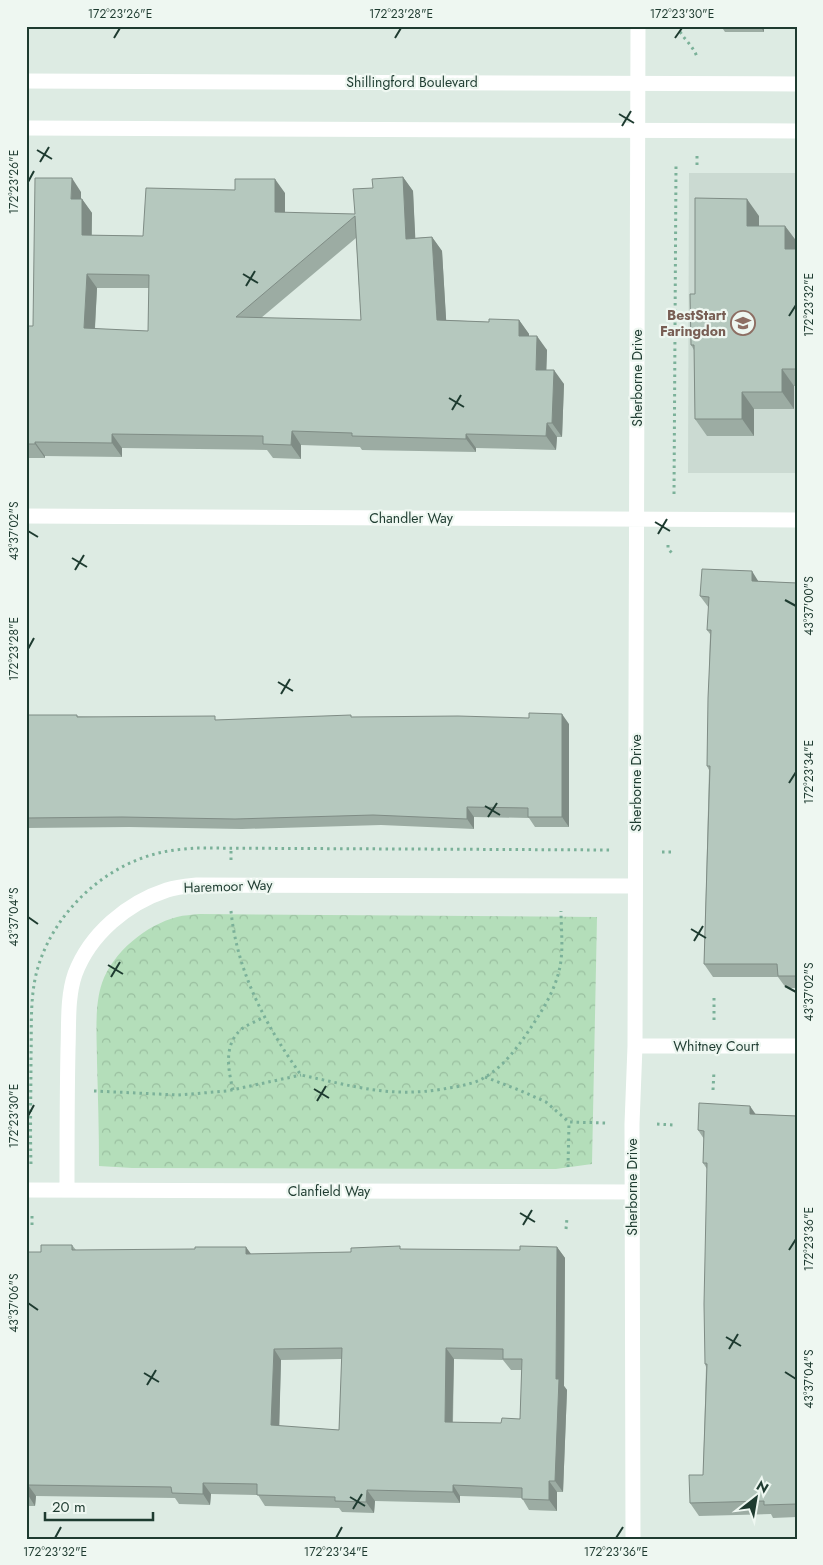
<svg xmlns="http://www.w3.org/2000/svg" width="823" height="1565" font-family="Jost,sans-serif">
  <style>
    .built { fill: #cbdad2 }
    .park { fill: url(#park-crowns) }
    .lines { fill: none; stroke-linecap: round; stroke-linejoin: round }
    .path { stroke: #7bb199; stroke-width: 3; stroke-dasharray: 2.5 4; stroke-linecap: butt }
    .street { stroke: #fff; stroke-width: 15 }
    .secondary { stroke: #fff; stroke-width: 15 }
    .wall { fill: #9caca3; fill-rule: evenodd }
    .shaded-wall { fill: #7f8c85 }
    .building { fill: #b5c8be; stroke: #7f8c85; fill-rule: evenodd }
    .ticks { fill: none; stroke: #1e3b30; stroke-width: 2 }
    .labels { text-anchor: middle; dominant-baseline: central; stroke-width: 4.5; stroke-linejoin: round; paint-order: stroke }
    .street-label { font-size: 14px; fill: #1e3b30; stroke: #eef7f1 }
    .education-label { font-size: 14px; font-weight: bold; fill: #785e54; stroke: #eef7f1; text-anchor: end }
    .neatline { fill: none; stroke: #1e3b30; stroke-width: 2 }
    .ticks-label { font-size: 12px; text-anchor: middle; fill: #1e3b30 }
  </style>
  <defs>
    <pattern id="park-crowns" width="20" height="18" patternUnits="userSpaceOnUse" patternTransform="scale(1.25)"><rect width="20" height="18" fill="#b4deba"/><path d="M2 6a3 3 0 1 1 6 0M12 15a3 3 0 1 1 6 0" fill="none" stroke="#9abfa0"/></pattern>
  </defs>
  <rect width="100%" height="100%" fill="#ddebe3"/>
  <!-- built -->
  <path class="built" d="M689,173H797V473H688Z"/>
  <!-- park -->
  <path class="park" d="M199,914L597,917L592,1164L556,1169L132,1168L99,1166C99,1131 98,1097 97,1063C97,1039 94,1006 102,983C113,952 146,925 177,917C184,915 192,915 199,914Z"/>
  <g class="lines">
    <!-- path -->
    <path class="path" d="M677,26C682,38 693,45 697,57
      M697,165V156
      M674,494L676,165
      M668,545V549L674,555
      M662,852H673
      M231,860V848
      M231,911C237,972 266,1026 301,1075C353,1086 390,1098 443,1089C455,1087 469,1085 480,1080C502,1069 517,1048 530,1029C542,1011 554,992 559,971C564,952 561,930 561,911
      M714,1020V998
      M485,1077L519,1090L546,1102L569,1122L606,1123
      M233,1090C228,1069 223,1043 243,1028C249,1024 257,1021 264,1017
      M713,1090L714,1071
      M94,1091L178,1095L227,1091L301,1075
      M657,1124L673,1125
      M31,1164C30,1129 31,1093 31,1058C32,1027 29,994 39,964C56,912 102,868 155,854C169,850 183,849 196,848L611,850
      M568,1167L569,1122
      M32,1216V1227
      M566,1229L567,1218"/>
    <!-- street -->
    <path class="street" d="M26,516L797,520
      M635,1046H797
      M26,1190L632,1192
      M67,1190C67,1143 67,1096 68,1049C69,1025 67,997 75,974C90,934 127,903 167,890C177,887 188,886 197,885L635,886
      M633,1539L632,1124L635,1046L638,26"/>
    <!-- secondary -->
    <path class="secondary" d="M26,81L797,84
      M26,128L797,131"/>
  </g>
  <!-- wall -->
  <path class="wall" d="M721,26H764V32H725Z
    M403,177L413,191L415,238L432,237L442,251L446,320L489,322L519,320L529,334V336L547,350L546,370L564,384L562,437H557L556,450L476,448V452L362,450L360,447L301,445V459L273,458L267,450L122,448V457L45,456V458H26V326H33L81,192V199H82L92,213V235L143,236L285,193V213L355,214L373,188ZM356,238L361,320L261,318ZM97,288H149L148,331L95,329Z
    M759,216V226H785L797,242V386H794V409H754V436H707L695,419L694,350L691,345L695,294Z
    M759,581L797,583V988H786L778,977H713L704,964L709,770L707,766L710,634L707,630L709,608L700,596Z
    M26,715L218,720L353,717L569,724V827H535L529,818L474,817V829L381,825L242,829L129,827L26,828Z
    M756,1114L797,1116V1517L773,1518L771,1514L699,1516L690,1503L703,1475L706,1367L705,1364L707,1169L703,1163L704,1139L698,1130Z
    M72,1245L76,1250L251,1254L351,1252L402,1249L520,1250L557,1247L565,1258L564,1386L567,1390L563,1492H557V1511L529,1510L522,1498L460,1496V1503L375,1501L374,1513L342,1512L339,1508L265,1506L258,1495L211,1494L210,1505L179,1504L175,1498L36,1496L35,1506H26V1252H41ZM342,1359L339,1430L279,1426L281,1360ZM454,1359L503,1360L511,1370H522L520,1419L501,1423L453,1422Z"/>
  <!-- shaded-wall -->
  <path class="shaded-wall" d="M760,26H764V32Z
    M403,177L413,191L416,252L406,239Z
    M72,178L81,192V212L71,199Z
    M275,179L285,193V226L275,212Z
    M82,199L92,213L91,248L82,235Z
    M747,199L759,216V243L747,226Z
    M785,226L797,242V266L785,249Z
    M432,237L442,251L447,334L437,320Z
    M87,274L97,288L94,342L84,328Z
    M519,320L529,334V350L519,336Z
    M537,336L547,350L546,384L536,370Z
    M782,369L794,386V409L782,392Z
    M554,370L564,384L562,437L552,423Z
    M742,392L754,409V436L742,419Z
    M547,423L557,437L556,450L546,436Z
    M292,431L301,445V459L291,445Z
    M112,434L122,448V457L112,443Z
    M466,434L476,448V452L466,439Z
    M35,442L45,456V458L35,444Z
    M752,571L760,584L752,581Z
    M562,714L569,724V827L562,817Z
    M467,807L474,817V829L467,819Z
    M750,1106L759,1119L750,1114Z
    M246,1247L254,1258L246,1254Z
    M557,1247L565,1258L564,1386L567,1390L563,1492L555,1481Z
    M446,1348L454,1359L452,1433L445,1422Z
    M274,1349L281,1360L279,1436L271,1425Z
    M549,1481L557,1492V1511L549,1500Z
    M203,1483L211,1494L210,1505L203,1494Z
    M28,1485L36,1496L35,1506L28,1495Z
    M453,1485L460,1496V1503L453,1492Z
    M367,1490L375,1501L374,1513L366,1502Z"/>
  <!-- building -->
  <path class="building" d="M403,177L406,239L432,237L437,320L489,322V319L519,320V336H537L536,370H554L552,423H547L546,436L466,434V439L352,436V433L292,431L291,445L263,444V436L112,434V443L35,442V444H26V326H33L35,178H72L71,199H82V235L143,236L146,188L235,190V179H275V212L355,214L353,189L373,188L372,179ZM355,216L361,320L236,317ZM87,274L149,275L148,331L84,328Z
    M695,198L747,199V226H785V249H797V369H782V392H742V419H695L694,345H691L690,294H695Z
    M702,569L752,571V581L797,583V976H778L777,964H704L710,766H707L708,698L711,630H707L709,597L700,596Z
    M529,713L562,714V817H528V808L467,807V819L373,815L235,819L122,817L26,818V715H77V717L215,716V720L351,715V717L458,716L529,718Z
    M699,1103L750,1106V1114L797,1116V1504L764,1505V1501L690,1503L689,1475H703L707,1364H705L704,1304L707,1163H703L704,1131L698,1130Z
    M41,1245H72V1250L195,1249V1247H246V1254L351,1252V1248L400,1246V1249L520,1250V1246L557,1247L556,1379H559L555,1481H549V1500L522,1499V1488L453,1485V1492L367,1490L366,1502L335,1501V1497L257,1495V1484L203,1483V1494L172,1493L171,1487L28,1485V1495H26V1252H41ZM342,1348L339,1430L271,1425L274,1349ZM446,1348L503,1349V1359H522L520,1419L502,1418L501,1423L445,1422Z"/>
  <!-- ticks -->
  <path class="ticks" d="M114,38L120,28M395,38L401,28M675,38L682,28M619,114L634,123M622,126L631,111M37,150L52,159M40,162L49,147M28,182L34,171M243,274L258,283M246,286L255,271M789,316L796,305M449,398L464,407M452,410L461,395M655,522L670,531M28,531L38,537M658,534L667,519M72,558L87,567M75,570L84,555M785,600L796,606M28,649L34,638M278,682L293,691M281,694L290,679M789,783L796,772M485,806L500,815M488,817L497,803M28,917L38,924M691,929L706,938M694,941L703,926M108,965L123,974M111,977L120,962M785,986L796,992M314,1089L329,1098M317,1101L326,1086M28,1116L34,1105M520,1213L535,1222M523,1225L532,1210M789,1250L796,1239M28,1303L38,1310M726,1337L741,1346M729,1349L738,1334M785,1372L796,1379M144,1373L159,1382M147,1385L156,1370M350,1497L365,1506M353,1509L362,1494M55,1538L61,1527M336,1538L342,1527M616,1538L623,1527"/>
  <!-- icons -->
  <defs>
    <symbol id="school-ring" viewBox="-11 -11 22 22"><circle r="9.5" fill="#eef7f1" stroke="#8d6e63" stroke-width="1.5"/><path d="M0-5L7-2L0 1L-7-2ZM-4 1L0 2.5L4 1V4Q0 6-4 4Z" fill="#8d6e63"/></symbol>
  </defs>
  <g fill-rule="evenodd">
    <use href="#school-ring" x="729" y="309" width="28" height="28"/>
  </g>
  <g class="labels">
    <!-- street labels -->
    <g class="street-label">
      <text x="412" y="82">Shillingford Boulevard</text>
      <text transform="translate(637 378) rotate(-90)">Sherborne Drive</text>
      <text x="411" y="518">Chandler Way</text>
      <text transform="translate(636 783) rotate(-90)">Sherborne Drive</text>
      <text transform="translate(228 886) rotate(-2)">Haremoor Way</text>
      <text x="716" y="1046">Whitney Court</text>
      <text transform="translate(632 1187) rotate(-90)">Sherborne Drive</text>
      <text x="329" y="1191">Clanfield Way</text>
    </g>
    <!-- education labels -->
    <g class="education-label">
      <text x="726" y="315">BestStart<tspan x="726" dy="16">Faringdon</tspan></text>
    </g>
  </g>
  <!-- border -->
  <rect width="823" height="1565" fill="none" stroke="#eef7f1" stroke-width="55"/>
  <!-- north arrow -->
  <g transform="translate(756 1498) rotate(31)" stroke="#eef7f1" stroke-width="4" paint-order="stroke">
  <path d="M0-4L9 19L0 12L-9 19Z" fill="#1e3b30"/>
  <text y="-8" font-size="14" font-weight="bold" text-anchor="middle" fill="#1e3b30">N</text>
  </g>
  <!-- scale -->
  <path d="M45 1512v8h108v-8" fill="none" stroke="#1e3b30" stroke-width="2.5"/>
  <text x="52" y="1512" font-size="15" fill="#1e3b30" stroke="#eef7f1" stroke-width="4" paint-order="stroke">20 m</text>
  <rect x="28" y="28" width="768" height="1510" class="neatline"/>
  <g class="ticks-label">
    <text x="120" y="18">172°23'26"E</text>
    <text x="401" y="18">172°23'28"E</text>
    <text x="682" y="18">172°23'30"E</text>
    <text transform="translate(14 182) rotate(-90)" y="4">172°23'26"E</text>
    <text transform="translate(809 305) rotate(-90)" y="4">172°23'32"E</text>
    <text transform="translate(14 531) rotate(-90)" y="4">43°37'02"S</text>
    <text transform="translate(809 606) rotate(-90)" y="4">43°37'00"S</text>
    <text transform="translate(14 649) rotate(-90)" y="4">172°23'28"E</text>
    <text transform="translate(809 772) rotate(-90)" y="4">172°23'34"E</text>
    <text transform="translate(14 917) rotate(-90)" y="4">43°37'04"S</text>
    <text transform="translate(809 992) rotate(-90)" y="4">43°37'02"S</text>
    <text transform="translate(14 1116) rotate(-90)" y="4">172°23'30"E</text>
    <text transform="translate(809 1239) rotate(-90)" y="4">172°23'36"E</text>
    <text transform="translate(14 1303) rotate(-90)" y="4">43°37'06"S</text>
    <text transform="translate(809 1379) rotate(-90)" y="4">43°37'04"S</text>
    <text x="55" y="1556">172°23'32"E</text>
    <text x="336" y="1556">172°23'34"E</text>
    <text x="616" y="1556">172°23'36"E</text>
  </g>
</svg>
